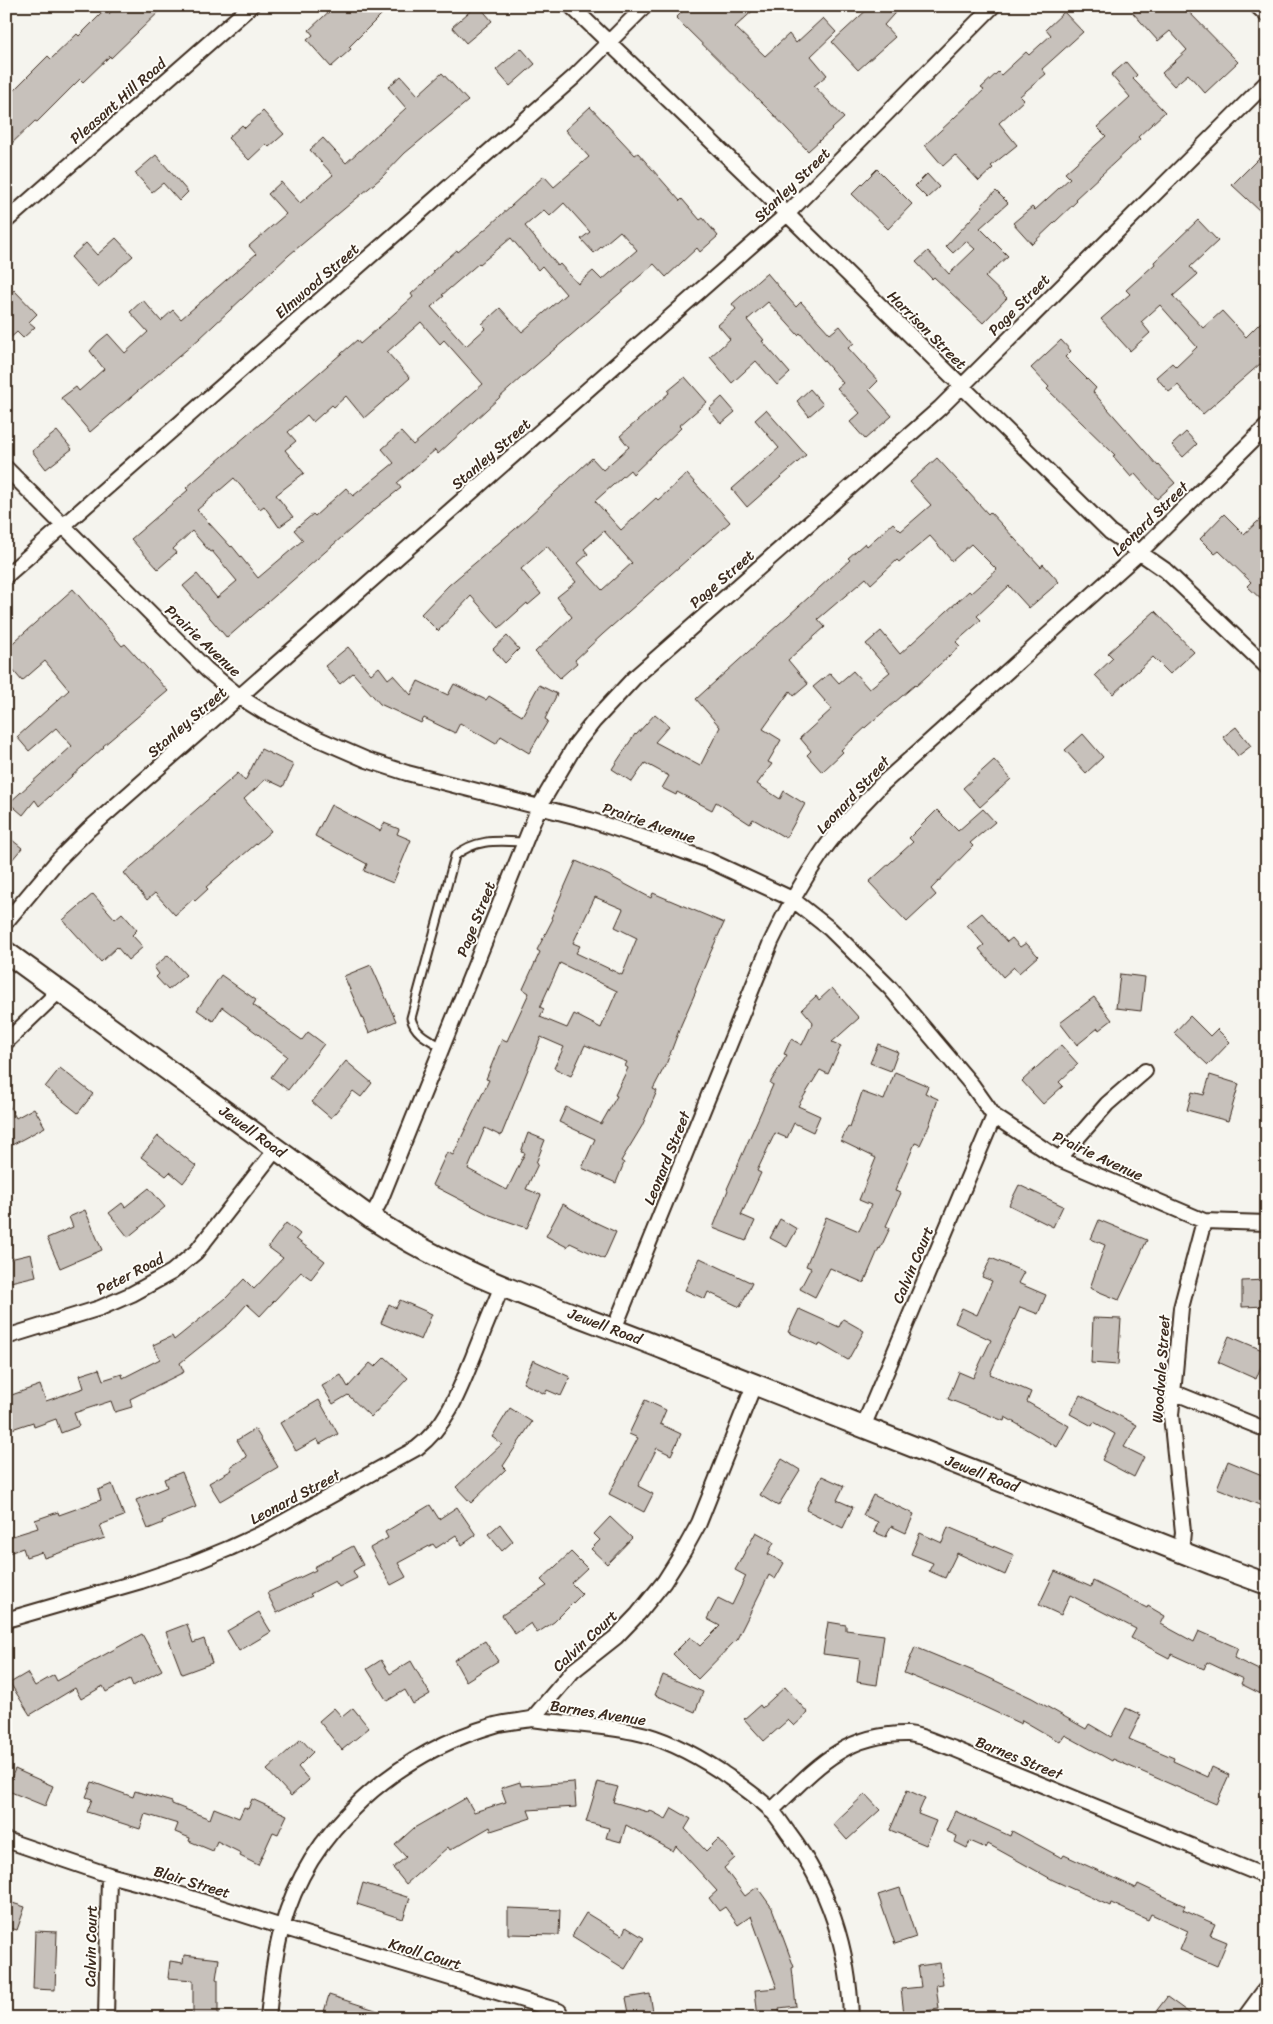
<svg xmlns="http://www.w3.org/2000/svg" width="1273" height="2024" font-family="Sriracha,sans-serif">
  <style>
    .building { fill: #c7c1bb; stroke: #3b2a1e; fill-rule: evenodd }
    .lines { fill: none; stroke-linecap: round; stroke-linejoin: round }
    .lane-casing { stroke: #3b2a1e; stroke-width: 11 }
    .street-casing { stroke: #3b2a1e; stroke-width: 18 }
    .secondary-casing { stroke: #3b2a1e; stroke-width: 24 }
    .lane { stroke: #fdfcf7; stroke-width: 7 }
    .street { stroke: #fdfcf7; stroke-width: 14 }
    .secondary { stroke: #fdfcf7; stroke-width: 20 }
    .labels { text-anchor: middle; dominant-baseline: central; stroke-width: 4; stroke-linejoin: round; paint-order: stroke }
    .street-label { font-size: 15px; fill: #3b2a1e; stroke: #fdfcf7 }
  </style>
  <rect width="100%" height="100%" fill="#f5f4ee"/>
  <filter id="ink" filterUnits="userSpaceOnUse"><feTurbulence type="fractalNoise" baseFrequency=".02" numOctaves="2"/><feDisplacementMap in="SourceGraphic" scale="10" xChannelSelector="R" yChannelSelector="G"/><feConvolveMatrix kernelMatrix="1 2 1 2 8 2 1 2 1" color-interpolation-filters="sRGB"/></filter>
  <g filter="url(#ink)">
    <!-- building -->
    <path class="building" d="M116,6H165L111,58L110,56L83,82L80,79L37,122L35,121L6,149V98L48,56L51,59L77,34L79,36L105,10L109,14Z
      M335,6H390L349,47L351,49L331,67L307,40L313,35L309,30Z
      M476,6H479L492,21L466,43L452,27Z
      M688,6H758L735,27L765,56L789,34L796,43L823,18L836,32L811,56L827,75L814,86L844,118L808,151L771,112L676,18Z
      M871,6H901L884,25L895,37L858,70L832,42Z
      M1140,6H1183L1238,62L1205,93L1188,74L1174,86L1162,73L1187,50L1170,31L1158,41L1133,13Z
      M1064,12L1083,32L1042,69L1046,74L1020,96L1024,100L999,123L1017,145L991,166L993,168L979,181L955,155L943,166L925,145L984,90L981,88L998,72L1001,75L1026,52L1029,55L1051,35L1046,29Z
      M521,48L535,64L510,86L496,70Z
      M1126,62L1137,75L1133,79L1165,112L1138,137L1140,139L1075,199L1077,201L1032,244L1013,223L1032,207L1035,210L1070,178L1065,173L1106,136L1097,127L1130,97L1111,75Z
      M442,73L468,101L405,153L381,178L289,255L199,339L90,432L61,398L76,387L79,391L104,369L90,351L98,342L108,334L125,353L148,332L130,312L143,300L161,321L173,310L181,319L256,254L249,246L286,214L268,194L281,182L300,203L333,175L310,150L323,138L346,163L406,108L388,87L401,76L418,95Z
      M590,107L635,155L638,153L680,201L682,199L700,220L703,218L718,236L700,252L697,248L666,277L654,264L522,377L438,454L435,450L397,483L401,488L374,509L227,638L183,586L197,574L217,598L237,581L212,551L210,552L192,531L173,549L176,553L158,569L131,539L188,490L186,488L357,340L360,344L413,297L411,294L434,273L433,271L457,250L458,252L489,226L544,176L554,187L589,157L565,130ZM564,203L590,232L581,239L594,253L620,231L637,250L602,280L593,271L578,284L560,264L558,266L525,226L544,210L550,216ZM511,238L538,270L542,266L566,294L522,332L500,308L482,324L486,328L466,346L431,307L444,296L442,295L479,263L480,264ZM421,322L440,344L444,340L483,384L413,445L401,432L382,449L394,463L353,496L346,488L315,516L313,514L294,530L303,540L258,578L232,546L231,547L197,510L234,478L260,509L264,506L279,527L293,517L276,495L304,473L285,450L296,441L288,432L307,415L313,422L332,405L334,407L346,396L364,418L410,378L387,352Z
      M263,111L284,134L269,147L266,144L249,160L228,138L242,125L245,128Z
      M1267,150V205L1260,211L1232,185Z
      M156,155L188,192L179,201L163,183L152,192L135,173Z
      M877,169L912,204L888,229L852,194Z
      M927,174L939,187L927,198L915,186Z
      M996,191L1008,203L980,228L1008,256L985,277L1007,298L983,323L934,277L932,279L916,262L928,251L949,274L975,249L966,241L953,253L946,246L983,206L982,204Z
      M1198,220L1218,241L1190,267L1197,275L1173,296L1203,328L1222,311L1246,337L1267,316V370L1260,364L1203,414L1178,385L1169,392L1156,377L1172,363L1176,367L1197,347L1160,305L1141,322L1150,333L1130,351L1101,319L1130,294L1126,290L1155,264L1154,262Z
      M116,238L133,256L98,287L71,257L86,243L97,255Z
      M767,273L796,307L801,302L830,334L840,326L854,343L848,348L878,381L869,390L892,416L865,439L850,422L860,413L837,388L843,383L800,333L798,335L768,302L747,320L764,340L762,341L790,373L777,385L756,361L732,383L710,357L730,339L718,325L736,309L732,304Z
      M14,290L37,314L29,322L35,327L23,338L17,332L6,342V298Z
      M1061,340L1071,351L1065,357L1096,388L1093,392L1158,466L1159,465L1175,483L1157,499L1135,474L1131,477L1113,456L1115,455L1047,389L1049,387L1031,368Z
      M685,377L707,402L679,426L681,428L633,474L630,470L595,501L621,530L656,498L658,500L687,474L730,522L603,634L575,660L577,663L560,678L535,652L572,617L557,597L576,582L547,546L521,569L541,594L528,605L527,603L499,628L471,596L438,631L421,614L449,585L514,530L592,458L603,470L629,447L620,436L669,393L668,391ZM604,531L632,563L602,590L578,563L588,554L584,549Z
      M810,389L823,404L809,416L797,401Z
      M722,397L735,412L721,424L709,409Z
      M766,410L806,455L747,507L732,489L779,448L755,420Z
      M57,431L72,449L46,469L32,451Z
      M1186,432L1197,444L1183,457L1172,445Z
      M937,458L988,514L990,512L1041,567L1043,564L1059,582L1029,608L1009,586L977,616L981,620L956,642L960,646L916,686L915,685L867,726L841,750L843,752L822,772L807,755L811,751L800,738L832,709L813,687L830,673L839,683L853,671L869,689L890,672L866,644L881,631L900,654L969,591L971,593L997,570L971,544L952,561L930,536L899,562L897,560L871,584L866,578L818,619L825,627L788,660L808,684L794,696L790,691L763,729L781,740L768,762L772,764L757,784L780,799L784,791L805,804L786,838L753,819L750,824L716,802L712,810L677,792L676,795L662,788L669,776L645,763L632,782L612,769L635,734L636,735L655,714L669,726L655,742L700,766L720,727L696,699L850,560L848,558L865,543L867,546L893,523L901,531L931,505L910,482Z
      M1267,513V605L1247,586L1251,582L1219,551L1215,554L1200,539L1224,514L1244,534Z
      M73,589L122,646L125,644L168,691L103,746L104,747L39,806L35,800L23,815L9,803L72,746L56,728L29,751L17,737L69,690L45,661L22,681L6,662V649Z
      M1155,611L1194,652L1170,674L1153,657L1113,694L1095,675L1113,658L1108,653Z
      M507,636L519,649L505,663L493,649Z
      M348,647L371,674L379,667L388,679L393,675L411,695L418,681L448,695L454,684L486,700L489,696L522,716L539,685L557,694L545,719L548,721L529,753L501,736L496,744L460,723L455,733L424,718L421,723L380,704L353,673L340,684L325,666Z
      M1236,727L1251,746L1238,756L1223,737Z
      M1083,734L1103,757L1086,773L1065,750Z
      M261,749L294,765L283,787L266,779L244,799L271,831L206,887L208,889L195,901L193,899L175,915L155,893L147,900L124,873L238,773L245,781Z
      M994,760L1011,779L980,807L963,788Z
      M331,805L380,831L384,823L399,829L397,834L411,840L393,883L364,871L367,864L315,836Z
      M983,809L995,822L970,843L973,846L931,889L936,895L907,922L869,882L913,842L909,838L937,810L958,831Z
      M6,835L22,848L6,867Z
      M576,861L608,875L651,898L653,893L724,923L708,958L695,990L696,991L681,1025L667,1062L653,1089L657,1091L642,1126L621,1161L624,1163L616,1183L582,1168L595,1139L559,1122L566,1107L601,1124L617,1096L615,1095L628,1068L625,1066L627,1062L585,1045L571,1076L554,1068L564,1047L541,1037L501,1136L485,1128L468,1169L507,1190L525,1153L521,1152L528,1133L545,1140L536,1163L538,1164L526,1189L541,1195L527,1228L490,1215L432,1185L447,1152L453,1155L489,1080L486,1079L502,1039L507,1041L529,993L523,989L540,952L537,950L553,919L551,918ZM595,897L623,909L615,927L637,938L622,975L576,953L580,946L573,943ZM560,963L617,991L601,1028L574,1014L567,1028L540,1017L544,1009L540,1007Z
      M93,894L115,919L122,913L137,930L132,935L143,947L128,960L117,947L101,962L63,920Z
      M982,913L1007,942L1012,938L1020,947L1026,943L1038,956L1019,973L1014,967L1003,977L979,949L984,945L967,925Z
      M168,955L186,975L168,990L156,977L159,974L154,967Z
      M371,965L396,1021L369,1033L344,976Z
      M1120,974L1145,977L1141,1011L1116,1008Z
      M221,975L256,1000L253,1005L302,1040L308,1032L324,1044L288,1090L271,1077L287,1056L222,1007L213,1021L197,1010Z
      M832,988L859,1018L832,1042L841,1046L828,1074L820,1070L798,1106L820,1116L813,1132L794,1123L787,1138L775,1133L757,1171L761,1173L741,1215L755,1221L746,1241L713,1228L728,1190L727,1189L773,1085L770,1083L787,1055L784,1054L791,1039L802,1045L813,1022L802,1009L816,996L819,1000Z
      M1094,997L1112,1020L1099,1030L1098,1028L1077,1045L1060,1023Z
      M1190,1016L1210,1036L1217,1029L1230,1042L1208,1065L1174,1033Z
      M878,1044L898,1052L891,1071L870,1063Z
      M1061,1045L1078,1064L1059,1082L1063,1086L1043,1104L1022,1081Z
      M346,1061L372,1083L361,1097L353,1091L331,1118L312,1102Z
      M60,1068L93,1094L78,1113L45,1087Z
      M895,1072L928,1086L925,1093L938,1099L929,1126L920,1145L915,1143L895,1191L901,1193L886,1226L890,1228L880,1249L879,1248L864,1283L830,1268L815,1297L800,1289L811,1268L806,1266L826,1217L859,1231L871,1205L859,1200L876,1158L841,1141L848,1126L850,1127L862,1092L884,1100Z
      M1210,1075L1239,1084L1228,1121L1187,1110L1192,1092L1204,1095Z
      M6,1100L16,1118L34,1108L45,1127L10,1146L6,1138Z
      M158,1136L196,1166L183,1183L170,1172L166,1176L141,1157Z
      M1019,1185L1063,1206L1053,1227L1009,1205Z
      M149,1188L165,1207L128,1237L109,1213L122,1203L125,1207Z
      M563,1204L584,1216V1217L616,1232L604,1259L570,1243L567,1247L546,1236Z
      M85,1210L102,1250L60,1268L47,1238L73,1227L69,1217Z
      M780,1219L797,1229L787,1247L770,1238Z
      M1099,1220L1147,1240L1119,1300L1090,1288L1105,1245L1091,1239Z
      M286,1223L300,1234L296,1239L325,1261L311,1279L301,1272L260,1316L247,1304L230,1323L180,1363L184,1372L130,1399L132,1407L115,1412L111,1401L74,1413L79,1426L61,1433L56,1419L34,1427L33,1422L6,1431V1397L40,1385L46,1401L84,1388L80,1375L99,1369L103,1380L122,1374L123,1378L160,1359L153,1345L172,1336L174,1340L226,1298L244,1279L254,1289L283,1258L268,1247Z
      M31,1254L36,1276L6,1283V1260Z
      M700,1258L752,1283L740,1307L708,1292L705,1299L685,1290Z
      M991,1258L1024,1272L1018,1283L1046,1295L1038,1314L1020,1307L990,1374L1031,1392L1027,1402L1069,1426L1057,1447L1005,1417L1004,1421L948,1399L959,1372L973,1378L991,1340L955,1323L962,1308L977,1315L992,1281L982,1277Z
      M1267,1280V1306L1242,1307V1281Z
      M400,1300L432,1314L421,1340L381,1323L389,1304L396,1308Z
      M799,1309L839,1327L843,1319L864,1331L848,1360L820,1344L819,1346L788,1332Z
      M1093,1318L1121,1319L1118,1365L1091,1363Z
      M1229,1336L1267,1352L1256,1379L1218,1362Z
      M385,1357L408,1378L371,1417L348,1395L333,1404L322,1386L341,1375L348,1387L370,1363L375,1367Z
      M533,1360L570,1377L561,1396L547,1390L545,1394L523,1383Z
      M1080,1395L1137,1425L1124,1447L1144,1457L1134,1477L1102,1460L1115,1434L1094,1422L1092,1426L1070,1414Z
      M319,1400L338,1434L320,1444L317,1439L296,1451L280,1423Z
      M645,1400L666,1410L660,1424L681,1434L671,1455L657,1448L638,1486L653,1494L644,1512L609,1494L638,1438L629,1434Z
      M510,1408L532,1422L503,1466L506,1469L471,1503L456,1487L502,1444L492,1437Z
      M255,1429L278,1467L220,1501L209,1483L232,1470L230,1467L247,1457L237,1440Z
      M782,1459L800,1470L778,1506L760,1495Z
      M1228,1461L1267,1477V1508L1217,1488Z
      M182,1472L196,1507L162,1521L163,1523L148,1529L136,1500L167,1487L164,1479Z
      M822,1476L844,1486L837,1500L853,1507L843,1528L806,1510Z
      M112,1484L124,1516L100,1525L105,1538L44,1558L42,1552L26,1557L23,1548L6,1554V1538L38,1528L35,1520L58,1512L59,1515L101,1500L98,1490Z
      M873,1495L914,1514L906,1533L891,1526L886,1537L874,1532L878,1522L863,1515Z
      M430,1505L439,1519L457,1507L476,1535L462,1545L456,1535L436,1548L433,1544L398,1563L406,1577L391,1585L370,1548L388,1538L385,1532Z
      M610,1517L632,1538L607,1564L591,1549L600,1540L594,1534Z
      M500,1524L513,1541L502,1551L488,1534Z
      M948,1527L1014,1555L1005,1575L957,1553L945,1578L929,1571L933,1563L911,1554L920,1533L942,1543Z
      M756,1532L774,1542L768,1554L784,1563L775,1579L769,1575L737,1639L698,1679L673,1654L690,1637L700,1646L720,1626L707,1619L718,1598L732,1605L746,1576L735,1570Z
      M353,1546L363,1565L353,1571L357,1578L339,1587L335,1581L310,1594L312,1596L277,1613L267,1593L316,1570L314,1567Z
      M571,1552L587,1568L571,1583L582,1594L554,1622L537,1633L531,1623L515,1634L502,1615L547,1586L541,1580Z
      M1055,1571L1091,1587L1093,1581L1147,1608L1148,1606L1165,1616L1161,1624L1194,1642L1199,1631L1238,1648L1234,1658L1267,1674V1697L1241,1684L1243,1679L1207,1662L1204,1669L1171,1654L1169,1658L1131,1638L1136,1629L1070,1595L1061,1615L1039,1605Z
      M259,1612L271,1632L239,1651L227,1631Z
      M828,1622L846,1625V1630L884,1635L877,1685L857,1682L860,1659L823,1654Z
      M187,1624L193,1643L204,1639L212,1663L182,1674L166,1632Z
      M142,1634L162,1670L133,1686L130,1679L106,1692L103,1686L81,1699L75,1688L30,1715L10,1683L27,1673L35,1686L54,1675L57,1681Z
      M485,1641L498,1661L466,1681L454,1660Z
      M915,1647L983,1675L1032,1698L1086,1729L1089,1724L1111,1737L1126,1708L1141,1715L1129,1739L1174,1758L1173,1761L1208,1777L1212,1767L1229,1775L1216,1804L1113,1759L1112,1761L1065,1735L1060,1742L1022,1720L1021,1724L963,1697L904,1673Z
      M381,1660L390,1674L411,1661L430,1694L413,1704L405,1690L387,1701L367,1669Z
      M663,1675L703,1692L695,1712L655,1695Z
      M785,1687L808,1713L794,1726L788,1720L764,1741L744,1719L760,1705L762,1708Z
      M334,1708L342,1717L353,1708L369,1728L342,1750L319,1721Z
      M301,1739L313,1752L298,1767L309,1780L291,1796L267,1770Z
      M15,1769L53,1786L45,1806L6,1790Z
      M92,1782L133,1797L135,1791L172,1802V1804L210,1819L214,1808L239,1818L244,1807L248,1809L252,1799L287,1815L278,1834L273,1832L258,1865L240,1856L241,1853L217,1841L213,1851L189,1841L190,1838L175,1832L178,1824L145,1814L140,1829L87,1812L92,1799L86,1797Z
      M520,1782L521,1786L574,1782L576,1807L528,1810L531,1818L491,1831L490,1827L450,1850L448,1847L406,1884L393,1868L406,1857L395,1845L414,1828L466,1798L474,1812L506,1802L501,1788Z
      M598,1782L618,1787L613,1802L648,1812L649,1810L666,1819L672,1808L691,1819L685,1829L706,1851L718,1839L735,1858L724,1868L745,1896L757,1887L772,1908L794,1967L792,1968L796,2006L779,2008L780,2018H758L755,1990L777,1988L751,1916L738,1925L725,1907L719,1911L709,1898L717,1891L676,1846L673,1851L626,1825L621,1842L606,1838L609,1828L586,1822Z
      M907,1790L925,1798L918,1814L936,1821L926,1845L890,1830Z
      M865,1794L880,1810L847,1840L833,1824Z
      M955,1811L1010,1836L1012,1831L1062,1858L1064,1855L1136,1888L1138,1884L1185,1906L1183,1910L1215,1924L1210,1935L1227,1942L1217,1966L1180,1950L1188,1931L1151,1914L1148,1920L1111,1903L1110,1906L1053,1880L988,1844L986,1848L970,1841L967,1848L955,1842L957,1836L946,1831Z
      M363,1883L410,1898L403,1919L357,1904Z
      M900,1888L916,1937L895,1944L878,1895Z
      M6,1901L25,1907L17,1930L6,1927Z
      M508,1908L560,1910L559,1935L508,1934Z
      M586,1913L622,1935L626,1927L644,1938L625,1969L572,1936Z
      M35,1931L57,1932L55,1990L33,1989Z
      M184,1955L219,1959L216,1979L218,1980V2018H193V1980L168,1978L170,1961L183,1963Z
      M940,1963L943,1984L936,1985L939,2009L904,2014L901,1989L921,1987L918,1966Z
      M650,1994L654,2018H630L626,1998Z
      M329,1995L391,2015V2018H331L323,2015Z
      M1167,1997L1196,2018H1151Z"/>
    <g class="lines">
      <defs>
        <path id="lane" d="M442,1047C428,1039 415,1034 411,1018L455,856C476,838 499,841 524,842"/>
        <path id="street" d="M571,6L787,214L1110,532L1165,570L1267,667
          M1257,6L1267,15
          M6,221L251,6
          M6,468L207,670L240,697L264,712L314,737L367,760L407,773L590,820L669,846L708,860L792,899L830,929L890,988L972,1085L994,1116L1059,1159L1204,1221L1267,1223
          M6,576L574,77L645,6
          M6,922L58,860L88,830L787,214L993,6
          M6,1042L59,991
          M1059,1159L1107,1104L1145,1071
          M371,1218L380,1201L539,807L576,744L594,721L634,678L940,408L1267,82
          M614,1329L771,942C786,910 803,880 823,851C839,827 861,807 880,786L1140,552L1267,426
          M6,1337L100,1308L132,1294L172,1272L196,1252L276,1149
          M1173,1392L1267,1430
          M863,1427L994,1116
          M1181,1552L1183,1532L1171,1415L1181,1308L1204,1221
          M6,1620L141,1581L191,1564L230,1548L267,1531L417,1448C447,1425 459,1392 473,1357C482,1334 492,1310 502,1286
          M532,1719C566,1724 601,1725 634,1732C664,1738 694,1754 720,1771C737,1783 756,1795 771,1810C778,1817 783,1826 789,1834C830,1889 849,1950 851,2018
          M771,1811C814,1770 843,1733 908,1734C922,1735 939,1744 952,1748L1267,1877
          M6,1840L109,1875L169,1891L282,1927L559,2011
          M106,2018L109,1875
          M268,2018C271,1988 274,1957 282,1928C308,1829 398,1753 495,1725C506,1722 520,1721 532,1719L573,1671L616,1637L638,1614L664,1582L683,1552L699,1523L754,1385"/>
        <g id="secondary">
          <path id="s1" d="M6,952L371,1218C461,1278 567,1310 667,1350C848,1422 1031,1492 1212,1564L1267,1584"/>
          <path d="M1248,2018L1267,1992"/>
        </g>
      </defs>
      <!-- lane casing -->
      <use href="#lane" class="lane-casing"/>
      <!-- street casing -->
      <use href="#street" class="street-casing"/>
      <!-- secondary casing -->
      <use href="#secondary" class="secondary-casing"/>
      <!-- lane -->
      <use href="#lane" class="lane"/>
      <!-- street -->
      <use href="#street" class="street"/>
      <!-- secondary -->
      <use href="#secondary" class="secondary"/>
    </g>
  </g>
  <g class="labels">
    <!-- street labels -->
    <g class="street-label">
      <text transform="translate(118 101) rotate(-41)">Pleasant Hill Road</text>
      <text transform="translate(792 185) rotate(-44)">Stanley Street</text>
      <text transform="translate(317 281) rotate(-41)">Elmwood Street</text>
      <text transform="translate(1019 305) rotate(-45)">Page Street</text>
      <text transform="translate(927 330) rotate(45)">Harrison Street</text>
      <text transform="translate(491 454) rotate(-41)">Stanley Street</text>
      <text transform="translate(1150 519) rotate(-44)">Leonard Street</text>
      <text transform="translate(722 579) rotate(-41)">Page Street</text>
      <text transform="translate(203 641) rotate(43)">Prairie Avenue</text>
      <text transform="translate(187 722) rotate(-41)">Stanley Street</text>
      <text transform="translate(853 795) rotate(-47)">Leonard Street</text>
      <text transform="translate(649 823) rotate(19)">Prairie Avenue</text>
      <text transform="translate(476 919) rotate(-68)">Page Street</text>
      <text stroke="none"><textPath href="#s1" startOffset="305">Jewell Road</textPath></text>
      <text transform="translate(1098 1156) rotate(25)">Prairie Avenue</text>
      <text transform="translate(667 1158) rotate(-68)">Leonard Street</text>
      <text transform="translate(913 1265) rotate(-67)">Calvin Court</text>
      <text transform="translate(130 1274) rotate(-27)">Peter Road</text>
      <text stroke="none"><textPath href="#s1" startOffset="710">Jewell Road</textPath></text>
      <text transform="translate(1161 1369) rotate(-86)">Woodvale Street</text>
      <text stroke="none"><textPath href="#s1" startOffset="1115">Jewell Road</textPath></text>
      <text transform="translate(295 1497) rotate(-28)">Leonard Street</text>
      <text transform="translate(585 1641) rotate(-43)">Calvin Court</text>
      <text transform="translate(598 1713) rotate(9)">Barnes Avenue</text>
      <text transform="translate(1019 1758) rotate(22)">Barnes Street</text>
      <text transform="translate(192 1882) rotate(17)">Blair Street</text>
      <text transform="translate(91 1946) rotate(-89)">Calvin Court</text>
      <text transform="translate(425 1954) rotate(17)">Knoll Court</text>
    </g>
  </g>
  <!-- margin -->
  <rect width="1273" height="2024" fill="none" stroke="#fdfcf7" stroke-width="25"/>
  <rect x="12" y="12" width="1248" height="1999" fill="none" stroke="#3b2a1e" stroke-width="2" filter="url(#ink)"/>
</svg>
